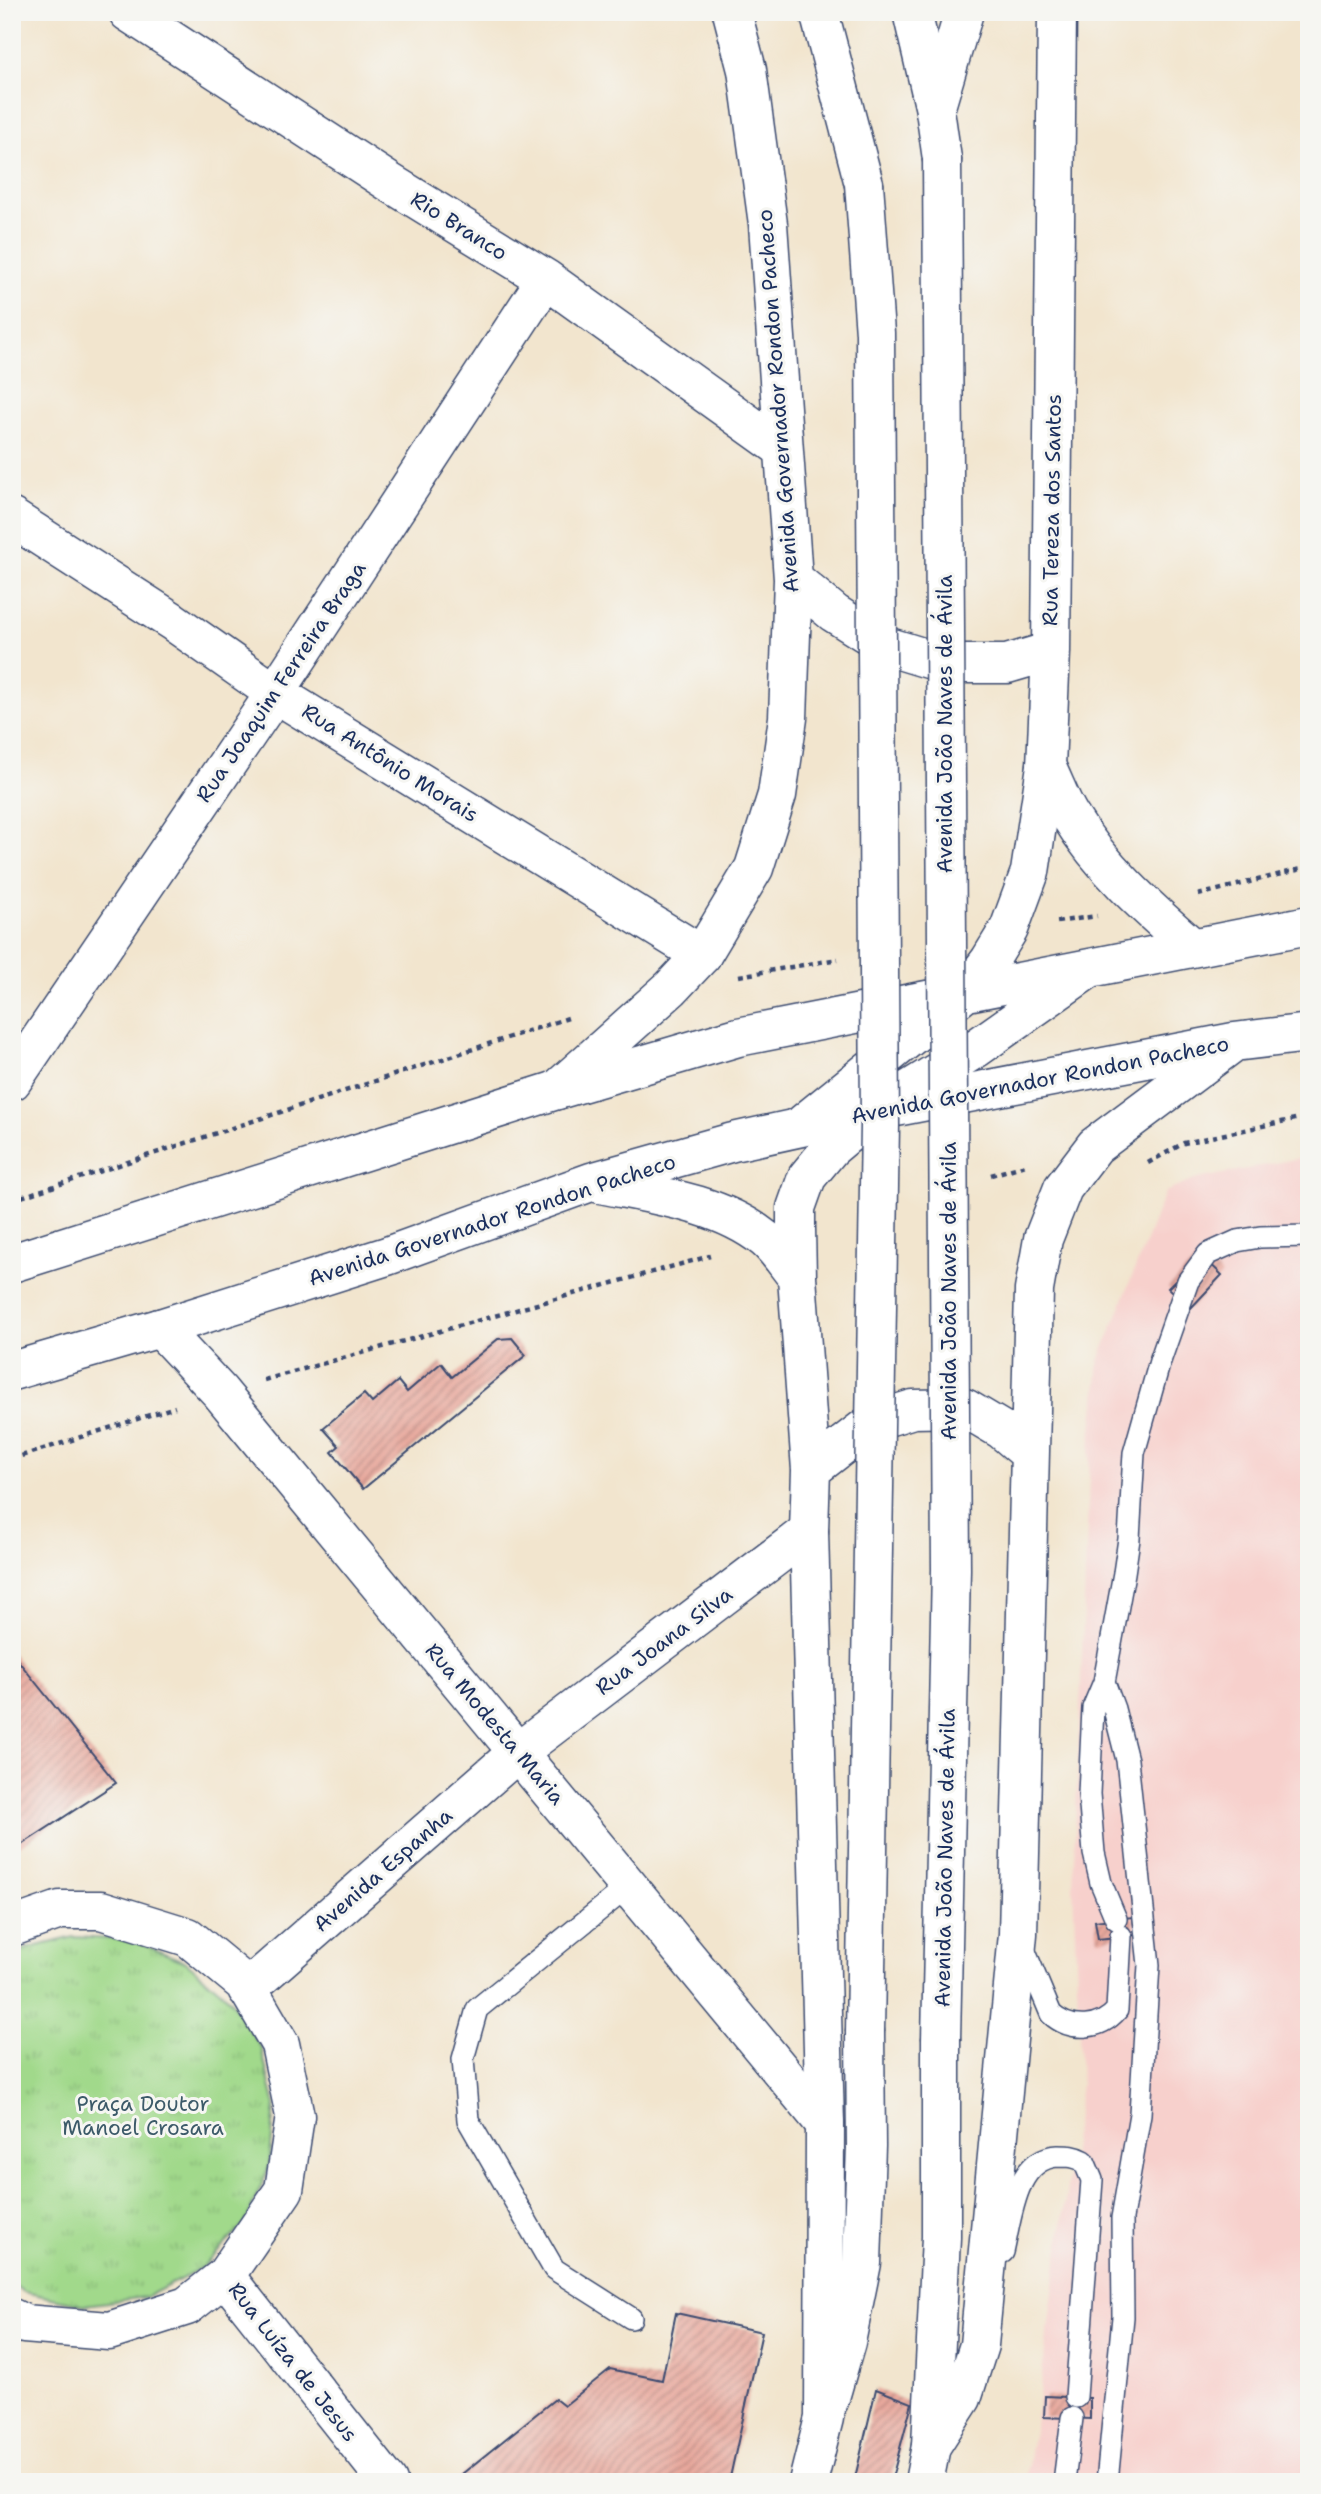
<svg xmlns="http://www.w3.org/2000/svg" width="1321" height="2494" font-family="'Shantell Sans',sans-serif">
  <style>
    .built { fill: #f7d0cc }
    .grass { fill: url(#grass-tufts); stroke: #5e8474; stroke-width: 2 }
    .building { fill: url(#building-hatch) }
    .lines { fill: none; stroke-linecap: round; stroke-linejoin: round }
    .service-casing { stroke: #3b4a6f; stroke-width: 24 }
    .minor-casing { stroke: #3b4a6f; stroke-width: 41 }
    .tertiary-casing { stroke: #3b4a6f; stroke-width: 41 }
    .secondary-casing { stroke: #3b4a6f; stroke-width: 41 }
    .primary-casing { stroke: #3b4a6f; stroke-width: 41 }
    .path { stroke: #3b4a6f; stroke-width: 4.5; stroke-dasharray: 5 5; stroke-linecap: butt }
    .service { stroke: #fff; stroke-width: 21 }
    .minor { stroke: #fff; stroke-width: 38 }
    .tertiary { stroke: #fff; stroke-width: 38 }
    .secondary { stroke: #fff; stroke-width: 38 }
    .primary { stroke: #fff; stroke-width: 38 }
    .secondary-bridge-casing { stroke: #3b4a6f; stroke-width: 41; stroke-linecap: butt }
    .secondary-bridge { stroke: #fff; stroke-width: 38 }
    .labels { text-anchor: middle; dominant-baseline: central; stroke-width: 6; stroke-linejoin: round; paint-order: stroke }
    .street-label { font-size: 21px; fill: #1b2f5e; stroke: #f6f6f2 }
    .park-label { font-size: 21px; fill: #3c5a69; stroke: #f6f6f2 }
  </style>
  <defs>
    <pattern id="grass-tufts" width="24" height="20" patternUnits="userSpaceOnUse" patternTransform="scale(1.75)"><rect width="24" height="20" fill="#a1d98b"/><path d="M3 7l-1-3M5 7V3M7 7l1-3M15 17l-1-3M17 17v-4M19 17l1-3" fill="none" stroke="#8abb7a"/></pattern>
    <pattern id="building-hatch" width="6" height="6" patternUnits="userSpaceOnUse" patternTransform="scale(1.75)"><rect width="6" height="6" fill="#e8a89c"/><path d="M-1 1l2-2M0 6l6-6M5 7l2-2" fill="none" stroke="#bb8982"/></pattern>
  </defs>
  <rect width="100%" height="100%" fill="#f6f6f2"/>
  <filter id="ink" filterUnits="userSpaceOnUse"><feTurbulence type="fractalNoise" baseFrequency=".0143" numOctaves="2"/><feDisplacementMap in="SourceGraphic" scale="14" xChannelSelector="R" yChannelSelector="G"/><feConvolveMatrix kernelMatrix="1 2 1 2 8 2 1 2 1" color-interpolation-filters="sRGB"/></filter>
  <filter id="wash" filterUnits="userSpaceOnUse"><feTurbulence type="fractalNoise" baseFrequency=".00686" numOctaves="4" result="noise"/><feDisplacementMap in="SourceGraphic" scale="28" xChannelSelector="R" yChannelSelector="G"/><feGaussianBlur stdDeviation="1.57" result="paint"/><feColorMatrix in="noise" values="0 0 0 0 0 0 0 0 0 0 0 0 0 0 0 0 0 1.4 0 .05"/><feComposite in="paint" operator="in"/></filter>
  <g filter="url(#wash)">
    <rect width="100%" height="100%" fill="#f2e5ce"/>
    <!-- built -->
    <path class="built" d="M1309,1156V2482H1025L1036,2418L1081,2084L1073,1885L1090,1451L1099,1361L1165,1192L1194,1180Z"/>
    <!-- grass -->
    <path class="grass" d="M74,1937L132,1940L186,1962L230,1999L261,2048L275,2105L269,2167L245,2224L201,2269L146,2297L85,2305L24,2292L12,2284V1955L18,1951Z"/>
    <g id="blocks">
      <!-- building -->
      <path class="building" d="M1201,1255L1222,1275L1190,1309L1168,1288Z
        M512,1338L526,1355L363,1489L332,1452L339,1446L323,1428L364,1394L372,1403L398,1381L407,1392L441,1363L452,1377L498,1339Z
        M12,1653L116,1783L12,1851Z
        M1133,1917L1135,1935L1098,1939L1095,1921Z
        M676,2313L762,2332L729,2482H452L555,2399L564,2406L610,2369L662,2380Z
        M876,2389L912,2403L891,2482H854Z
        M1045,2396L1090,2398V2419L1044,2417Z"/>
    </g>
  </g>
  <g filter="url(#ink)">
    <use href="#blocks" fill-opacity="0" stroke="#3b4a6f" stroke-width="2"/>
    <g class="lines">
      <defs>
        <path id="service" d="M1104,1682L1114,1709L1127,1760L1149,1965L1140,2114L1122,2218L1123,2317L1107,2482
          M629,1886L477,2009L463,2059L468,2120L554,2269L631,2318
          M1116,1919L1101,1883L1094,1853L1089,1794L1093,1708L1104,1682L1124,1573L1129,1539L1134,1453L1160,1361L1188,1281L1208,1254L1237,1241L1260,1237L1309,1236
          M1023,1947L1051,2014C1071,2032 1100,2030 1117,2010L1121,1936
          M1003,2252C1011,2219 1015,2158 1058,2156C1069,2156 1075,2156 1084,2161L1092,2180L1076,2397
          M1064,2482L1072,2418"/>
        <path id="minor" d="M128,12L389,182L546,279L783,449
          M12,518L172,621L275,693L702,955
          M12,1081L275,693L546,279
          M160,1328L220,1392L825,2124
          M12,1927L60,1910H101L188,1937L245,1984L280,2044L295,2116L284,2190L225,2276L187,2306L109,2331L24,2324L12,2318
          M247,1989L518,1752L809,1531
          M225,2276L388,2482"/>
        <path id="tertiary" d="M935,110L964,12
          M793,579L834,613L886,646L945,664H1007L1051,651
          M967,991L990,960L1009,929L1030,872L1046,766L1051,651L1057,12
          M557,1090L671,988L702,955L754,868L777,795L788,718L793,579L768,224L747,70L732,12"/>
        <path id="secondary" d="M819,12L864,184
          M912,12L935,110L942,159
          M829,2401L846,2342L862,2263L866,2146L865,2032
          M931,2446L941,2237V2040"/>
        <path id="primary" d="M1046,766C1054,782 1060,800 1070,816C1101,867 1147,908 1192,947
          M804,1123L962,995
          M600,1184C655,1195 720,1203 765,1239C777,1249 787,1265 797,1277
          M12,1263L557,1090L738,1037L1309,925
          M12,1371L160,1328L387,1256L591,1182L733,1142L875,1111L1234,1042L1309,1033
          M811,1470L874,1421L913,1409L965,1408L1002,1430L1029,1453
          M808,2482L824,2418L825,2124L809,1531L811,1470L797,1277L796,1229V1208L807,1177L831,1148L875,1111L978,1047L1087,970
          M924,2482L931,2446L962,2398L979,2345L1018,1934L1034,1290L1043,1239L1063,1188L1095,1146L1234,1042"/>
      </defs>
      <!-- service casing -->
      <use href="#service" class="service-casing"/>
      <!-- minor casing -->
      <use href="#minor" class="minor-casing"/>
      <!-- tertiary casing -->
      <use href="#tertiary" class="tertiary-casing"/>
      <!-- secondary casing -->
      <use href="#secondary" class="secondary-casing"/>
      <!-- primary casing -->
      <use href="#primary" class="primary-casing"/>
      <!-- path -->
      <path class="path" d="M1198,895L1309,867
        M1057,922L1097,916
        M739,976L838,959
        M1148,1163L1184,1143L1309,1116
        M991,1175L1026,1165
        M12,1200L571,1017
        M264,1380L710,1256
        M12,1459L175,1407"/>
      <!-- service -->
      <use href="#service" class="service"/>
      <!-- minor -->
      <use href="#minor" class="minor"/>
      <!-- tertiary -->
      <use href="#tertiary" class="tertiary"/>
      <!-- secondary -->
      <use href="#secondary" class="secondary"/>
      <!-- primary -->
      <use href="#primary" class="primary"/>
      <defs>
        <path id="secondary-bridge" d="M864,184L875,333L880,1125L865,2032
          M941,2040L951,1569L942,159"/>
      </defs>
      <!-- secondary-bridge casing -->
      <use href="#secondary-bridge" class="secondary-bridge-casing"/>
      <!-- secondary-bridge -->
      <use href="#secondary-bridge" class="secondary-bridge"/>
    </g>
  </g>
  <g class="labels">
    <!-- street labels -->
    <g class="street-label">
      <text transform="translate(459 226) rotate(32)">Rio Branco</text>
      <text transform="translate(778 401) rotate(-94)">Avenida Governador Rondon Pacheco</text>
      <text transform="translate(1052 510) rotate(-89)">Rua Tereza dos Santos</text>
      <text transform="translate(281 682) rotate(-56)">Rua Joaquim Ferreira Braga</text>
      <text transform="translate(945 724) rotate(-90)">Avenida João Naves de Ávila</text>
      <text transform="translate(390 763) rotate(32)">Rua Antônio Morais</text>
      <text transform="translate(1040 1080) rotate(-11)">Avenida Governador Rondon Pacheco</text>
      <text transform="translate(492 1220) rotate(-18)">Avenida Governador Rondon Pacheco</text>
      <text transform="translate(949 1291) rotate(-90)">Avenida João Naves de Ávila</text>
      <text transform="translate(664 1641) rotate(-37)">Rua Joana Silva</text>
      <text transform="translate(495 1724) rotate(50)">Rua Modesta Maria</text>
      <text transform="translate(945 1858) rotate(-89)">Avenida João Naves de Ávila</text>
      <text transform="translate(383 1870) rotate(-41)">Avenida Espanha</text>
      <text transform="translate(293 2362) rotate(52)">Rua Luíza de Jesus</text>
    </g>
    <!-- park labels -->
    <g class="park-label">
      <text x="143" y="2104">Praça Doutor<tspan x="143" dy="24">Manoel Crosara</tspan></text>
    </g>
  </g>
  <!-- margin -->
  <rect width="1321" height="2494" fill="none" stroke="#f6f6f2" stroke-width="42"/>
</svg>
